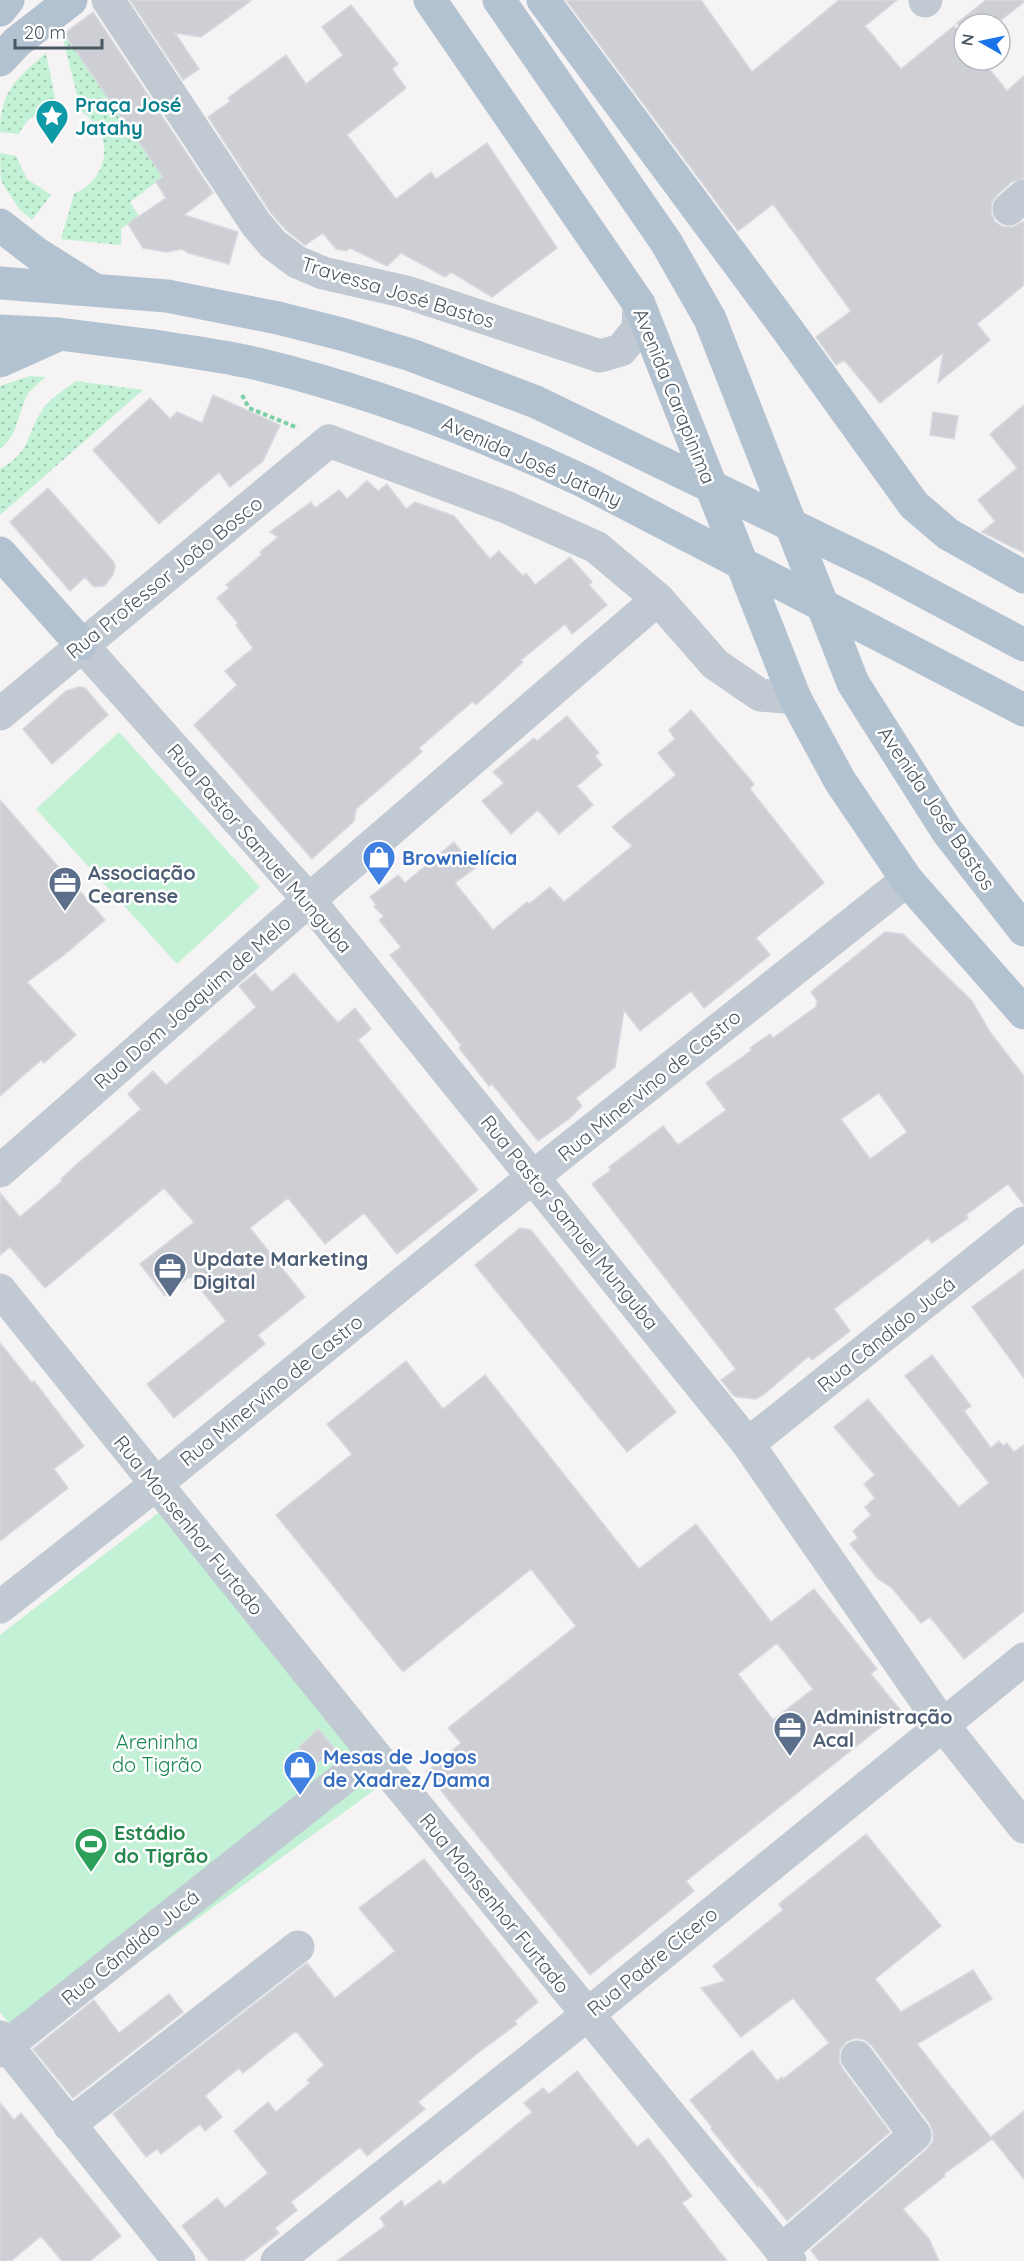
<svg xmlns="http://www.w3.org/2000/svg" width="1024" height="2261" font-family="Quicksand,sans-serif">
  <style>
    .grass { fill: url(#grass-dots) }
    .green { fill: #c3f1d5 }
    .building { fill: #cdcfd5; stroke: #d7d9de; stroke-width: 1.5; fill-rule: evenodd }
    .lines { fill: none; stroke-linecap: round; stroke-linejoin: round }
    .path { stroke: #7ad0a6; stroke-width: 4; stroke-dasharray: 4.5 3; stroke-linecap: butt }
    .minor { stroke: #c1cad2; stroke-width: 33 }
    .major { stroke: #b3c2d1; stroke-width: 33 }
    .major-bridge { stroke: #b3c2d1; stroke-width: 33 }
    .labels { text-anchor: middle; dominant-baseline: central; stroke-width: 5; stroke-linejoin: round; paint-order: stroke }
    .culture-label { font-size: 20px; font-weight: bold; fill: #0d838f; stroke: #fff; text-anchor: start }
    .street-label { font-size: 20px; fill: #4a5661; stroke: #fff }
    .shop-label { font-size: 20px; font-weight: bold; fill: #366cbe; stroke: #fff; text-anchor: start }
    .service-label { font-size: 20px; font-weight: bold; fill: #4e5e75; stroke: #fff; text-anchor: start }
    .park-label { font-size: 20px; fill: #17864f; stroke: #fff }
    .leisure-label { font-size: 20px; font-weight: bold; fill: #27864d; stroke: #fff; text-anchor: start }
  </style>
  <defs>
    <pattern id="grass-dots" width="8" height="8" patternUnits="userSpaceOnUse" patternTransform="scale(1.5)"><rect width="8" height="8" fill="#c3f1d5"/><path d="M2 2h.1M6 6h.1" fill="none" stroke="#a0c6b0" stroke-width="1.8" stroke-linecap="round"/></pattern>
  </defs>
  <rect width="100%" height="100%" fill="#f5f3f3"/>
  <!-- grass -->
  <path class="grass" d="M64,34L163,177L130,202L139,216L121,229V245L61,239L74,194C111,177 115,134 81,111L62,35Z
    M46,53L57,108C38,111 28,116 19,134L0,132C0,91 17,78 46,53Z
    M0,153L16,156L27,179L51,195L32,220L19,209L1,181Z
    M30,376L46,377C39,383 30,389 26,398C16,419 19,433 0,449V386Z
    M76,381L143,390L0,515V469C34,451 26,429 46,405C54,396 67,388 76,381Z"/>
  <!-- green -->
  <path class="green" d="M119,732L260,887L177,964L36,809Z
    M167,1506L380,1786L25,2044L0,2012V1635Z"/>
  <!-- building -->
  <path class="building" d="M130,0H252L201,37L175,33L199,69L183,80Z
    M566,0H701L752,72L839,0H897L865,26L901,69L954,26L964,38V60H982L1007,91L1024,76V178L1012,182L997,195L992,202L991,212L995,222L1003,227H1013L1024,221V285L977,324L990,340L938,383L943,353L880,403L844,360L836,365L816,337L851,311L773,204L738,231Z
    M986,0H1024V2L996,24H956Z
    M351,5L398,64L392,69L406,88L347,135L396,199L431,172L436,179L487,143L557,248L492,297L451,272L445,277L401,253L387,266L350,248L346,251L336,249L323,233L305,245L286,230L271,213L208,117L231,101L228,98L286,55L306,84L343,55L322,27Z
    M93,12L213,193L184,215L238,232L229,264L188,253L182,249L167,252L143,248L128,224L166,198L156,182L163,177L64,34Z
    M213,395L280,425L263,461L230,487L219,472L159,524L93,450L150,398L170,419L177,412L202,423Z
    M1024,405V553L982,532L995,521L978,500L1017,468L990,434Z
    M933,412L958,416L954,439L930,435Z
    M367,481L378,491L387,484L406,509L415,502L454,516L490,559L499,551L523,576L526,573L535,585L570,557L592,582L589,585L607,605L572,634L565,624L521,660L523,662L476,705L473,701L419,748L422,752L356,809L354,821L312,859L194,725L237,685L225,671L253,648L236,625L238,623L217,598L229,588L226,585L262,554L260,552L278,537L270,532L311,502L315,508L339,490L347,499Z
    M48,488L113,561L115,566L113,575L104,586L94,587L85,577L70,591L10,522Z
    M79,687L85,688L108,715L52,764L23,729L66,691Z
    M691,710L754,784L750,789L824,883L756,938L770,955L704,1008L691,991L640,1031L624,1010L615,1067L576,1098L582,1106L570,1118L538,1141L492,1084L489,1086L459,1048L461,1045L390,955L401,947L379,920L384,916L374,907L376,905L370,897L398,875L405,883L454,842L475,868L455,883L493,930L527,902L529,904L550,887L564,902L632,846L612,827L676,775L658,753L675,739L669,730Z
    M567,716L599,753L595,756L602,765L577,786L593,805L559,834L538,810L511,834L482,801L504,783L493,772L534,738L537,741Z
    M0,800L105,920L64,955L27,982L76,1035L44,1063L41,1060L0,1096Z
    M885,932L903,934L972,1001L990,1032L1024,1076V1205L1008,1184L966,1215L968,1218L932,1243L928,1238L834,1309L850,1331L812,1360L809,1356L763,1395L756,1399L738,1397L734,1396L721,1380L736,1369L592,1184L611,1170L609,1167L663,1126L678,1145L726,1110L706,1083L752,1050L750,1048L770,1034L773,1038L817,1006L816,1004L818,1002L811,992ZM879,1093L907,1132L870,1159L841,1119Z
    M255,973L272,992L294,973L338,1023L355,1008L371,1029L358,1040L478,1190L397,1254L364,1213L325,1244L288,1198L250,1228L305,1297L258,1335L265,1344L174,1418L147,1384L226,1321L190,1276L165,1296L140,1264L194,1222L164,1188L45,1288L10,1247L0,1255V1193L20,1217L62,1181L61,1179L76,1165L141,1109L128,1094L153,1071L166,1085L256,1007L239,986Z
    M520,1228L531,1230L676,1412L627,1452L475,1265Z
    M1024,1269V1378L972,1307Z
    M0,1343L32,1383L34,1381L84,1446L54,1469L68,1488L0,1541Z
    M932,1355L971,1406L964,1411L991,1448L999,1441L1003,1446L1007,1443L1014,1452L1024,1445V1611L964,1659L930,1617L921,1623L892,1588L877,1578L850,1544L858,1538L853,1531L871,1515L865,1507L875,1498L864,1484L875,1475L834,1427L868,1399L959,1507L989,1483L905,1376Z
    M406,1361L443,1409L485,1375L639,1569L696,1524L771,1622L814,1589L877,1669L871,1674L901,1711L686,1881L694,1891L590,1975L426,1772L461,1743L448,1728L576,1626L531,1569L403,1672L276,1515L352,1454L327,1424ZM777,1643L813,1689L773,1720L738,1674Z
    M318,1729L335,1749L314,1766L299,1747Z
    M866,1834L941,1926L875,1979L901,2012L973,1970L992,1999L917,2044L992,2139L944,2174L945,2176L903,2209L929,2239L939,2261H819L811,2250L927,2149L933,2141V2132L930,2124L872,2046L865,2040L855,2038L846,2042L840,2050L839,2060L842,2068L890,2132L787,2221L759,2185L758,2187L711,2129L712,2127L690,2100L752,2050L777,2081L782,2077L783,2079L829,2043L793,1998L741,2037L701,1988L725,1981L713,1966L783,1910L779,1904Z
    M424,1859L538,2002L515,2021L517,2024L479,2052L418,2102L425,2109L367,2156L360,2147L291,2202L297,2210L275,2228L279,2233L243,2261H209L182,2226L217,2198L225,2208L268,2173L234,2131L268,2102L276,2112L310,2083L307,2080L324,2065L296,2031L243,2073L239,2068L205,2096L222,2117L205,2131L200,2124L161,2154L157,2149L146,2157L113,2114L307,1963L335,1998L395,1951L359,1908Z
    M169,1994L183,2012L73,2098L33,2049L94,2000L119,2033Z
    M577,2071L637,2147L648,2138L664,2158L692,2196L682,2203L727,2261H337L385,2226L380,2218L402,2200L404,2207L440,2180L443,2185L532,2112L524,2103L543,2088L549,2094Z
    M0,2103L14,2120L21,2113L121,2236L90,2261H62L41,2236L11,2261H0Z
    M1024,2111V2179L991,2137Z"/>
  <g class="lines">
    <!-- path -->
    <path class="path" d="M242,395L249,408L298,428"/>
    <!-- minor -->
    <path class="minor" d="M108,0L256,224L273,244L297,262L323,273L406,292L600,356L621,350L638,329L639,304
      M925,1L926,0
      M1009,209L1024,196
      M81,644L309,900L748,1444L942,1724L1024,1827
      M0,714L329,441L506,507L596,547L658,599L715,664L760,695L795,698
      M0,1171L309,900L658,599
      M0,1290L374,1754L790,2261
      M748,1444L1024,1223
      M0,1607L155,1485L534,1176L907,880
      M0,2037L179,2261
      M0,2051L374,1754
      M69,2125L298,1947
      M781,2251L915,2135L857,2057
      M277,2261L587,2015L1024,1659"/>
    <!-- major -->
    <path class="major" d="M430,0L639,304L795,698L840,781L907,880L1024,1013
      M499,0L666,242L710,319L853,683L947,831L1024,930
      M543,0L787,329L914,505L948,534L1024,577
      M0,10L8,0
      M0,60L17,42L71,0
      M0,225L36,253L90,287
      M0,283L167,296L278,318
      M0,331L59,334L154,346
      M0,361L56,336
      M0,553L81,644"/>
    <!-- major-bridge -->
    <path class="major-bridge" d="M278,318L345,335L411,355L536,402L876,566L1024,645
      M154,346C189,352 224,356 258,364C370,391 478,432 583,481L1024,710"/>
  </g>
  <!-- icons -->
  <defs>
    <symbol id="sight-pin" viewBox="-11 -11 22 30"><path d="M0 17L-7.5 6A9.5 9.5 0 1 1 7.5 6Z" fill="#0f9aa8" stroke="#fff"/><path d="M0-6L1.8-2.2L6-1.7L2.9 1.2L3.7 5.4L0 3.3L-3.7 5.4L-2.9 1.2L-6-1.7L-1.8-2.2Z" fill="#fff"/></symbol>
    <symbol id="shop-pin" viewBox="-11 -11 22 30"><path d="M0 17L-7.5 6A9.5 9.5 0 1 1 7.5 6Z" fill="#3f7fe0" stroke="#fff"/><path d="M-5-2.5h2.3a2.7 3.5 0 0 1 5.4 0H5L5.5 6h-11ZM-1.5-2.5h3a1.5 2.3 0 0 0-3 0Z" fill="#fff"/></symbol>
    <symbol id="office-pin" viewBox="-11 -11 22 30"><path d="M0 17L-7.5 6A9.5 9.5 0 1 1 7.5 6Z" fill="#5c6f8a" stroke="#fff"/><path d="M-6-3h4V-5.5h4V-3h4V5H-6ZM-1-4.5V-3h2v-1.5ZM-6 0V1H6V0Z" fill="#fff"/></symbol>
    <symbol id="stadium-pin" viewBox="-11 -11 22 30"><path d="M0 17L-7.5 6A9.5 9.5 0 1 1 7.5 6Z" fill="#2e9e5b" stroke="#fff"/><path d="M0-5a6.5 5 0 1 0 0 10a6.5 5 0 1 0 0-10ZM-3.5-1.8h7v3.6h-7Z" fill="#fff"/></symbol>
  </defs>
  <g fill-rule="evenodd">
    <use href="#sight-pin" x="33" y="97" width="38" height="52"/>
    <use href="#shop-pin" x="360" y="838" width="38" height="52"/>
    <use href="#office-pin" x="46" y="864" width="38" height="52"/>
    <use href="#office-pin" x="151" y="1250" width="38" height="52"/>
    <use href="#office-pin" x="771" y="1709" width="38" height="52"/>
    <use href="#shop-pin" x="281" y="1748" width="38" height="52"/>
    <use href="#stadium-pin" x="72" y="1825" width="38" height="52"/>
  </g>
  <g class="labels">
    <!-- culture labels -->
    <g class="culture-label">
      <text x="75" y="104">Praça José<tspan x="75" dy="23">Jatahy</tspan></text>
    </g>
    <!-- street labels -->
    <g class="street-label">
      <text transform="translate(398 292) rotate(17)">Travessa José Bastos</text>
      <text transform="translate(675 396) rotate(68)">Avenida Carapinima</text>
      <text transform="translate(532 461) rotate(24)">Avenida José Jatahy</text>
      <text transform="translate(164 577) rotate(-39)">Rua Professor João Bosco</text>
      <text transform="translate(937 808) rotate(56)">Avenida José Bastos</text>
      <text transform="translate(260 848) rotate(49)">Rua Pastor Samuel Munguba</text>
      <text transform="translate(192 1002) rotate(-41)">Rua Dom Joaquim de Melo</text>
      <text transform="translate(649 1085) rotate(-39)">Rua Minervino de Castro</text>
      <text transform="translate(570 1222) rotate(51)">Rua Pastor Samuel Munguba</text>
      <text transform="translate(886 1334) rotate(-39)">Rua Cândido Jucá</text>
      <text transform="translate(271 1390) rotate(-39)">Rua Minervino de Castro</text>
      <text transform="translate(189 1525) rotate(51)">Rua Monsenhor Furtado</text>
      <text transform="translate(495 1903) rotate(51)">Rua Monsenhor Furtado</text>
      <text transform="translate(130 1947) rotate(-39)">Rua Cândido Jucá</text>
      <text transform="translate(652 1961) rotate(-39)">Rua Padre Cícero</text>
    </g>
    <!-- shop labels -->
    <g class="shop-label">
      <text x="402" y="857">Brownielícia</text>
      <text x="323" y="1756">Mesas de Jogos<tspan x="323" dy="23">de Xadrez/Dama</tspan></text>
    </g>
    <!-- service labels -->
    <g class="service-label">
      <text x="88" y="872">Associação<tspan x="88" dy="23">Cearense</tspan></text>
      <text x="193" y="1258">Update Marketing<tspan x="193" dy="23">Digital</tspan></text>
      <text x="813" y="1716">Administração<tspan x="813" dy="23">Acal</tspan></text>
    </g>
    <!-- park labels -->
    <g class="park-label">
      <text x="157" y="1741">Areninha<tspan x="157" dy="23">do Tigrão</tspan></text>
    </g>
    <!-- leisure labels -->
    <g class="leisure-label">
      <text x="114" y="1832">Estádio<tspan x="114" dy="23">do Tigrão</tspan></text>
    </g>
  </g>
  <!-- north arrow -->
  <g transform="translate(982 42) rotate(279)"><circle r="28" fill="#ffffff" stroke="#b7bbc0" stroke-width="1.5"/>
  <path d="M0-4.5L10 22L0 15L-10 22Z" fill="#1a73e8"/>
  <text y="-9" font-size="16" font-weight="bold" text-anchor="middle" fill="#4a5661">N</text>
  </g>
  <!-- scale -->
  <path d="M15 39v9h87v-9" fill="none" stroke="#4a5661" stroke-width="3"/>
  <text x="24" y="39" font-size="18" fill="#4a5661" stroke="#ffffff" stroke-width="4.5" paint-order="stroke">20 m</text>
</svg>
